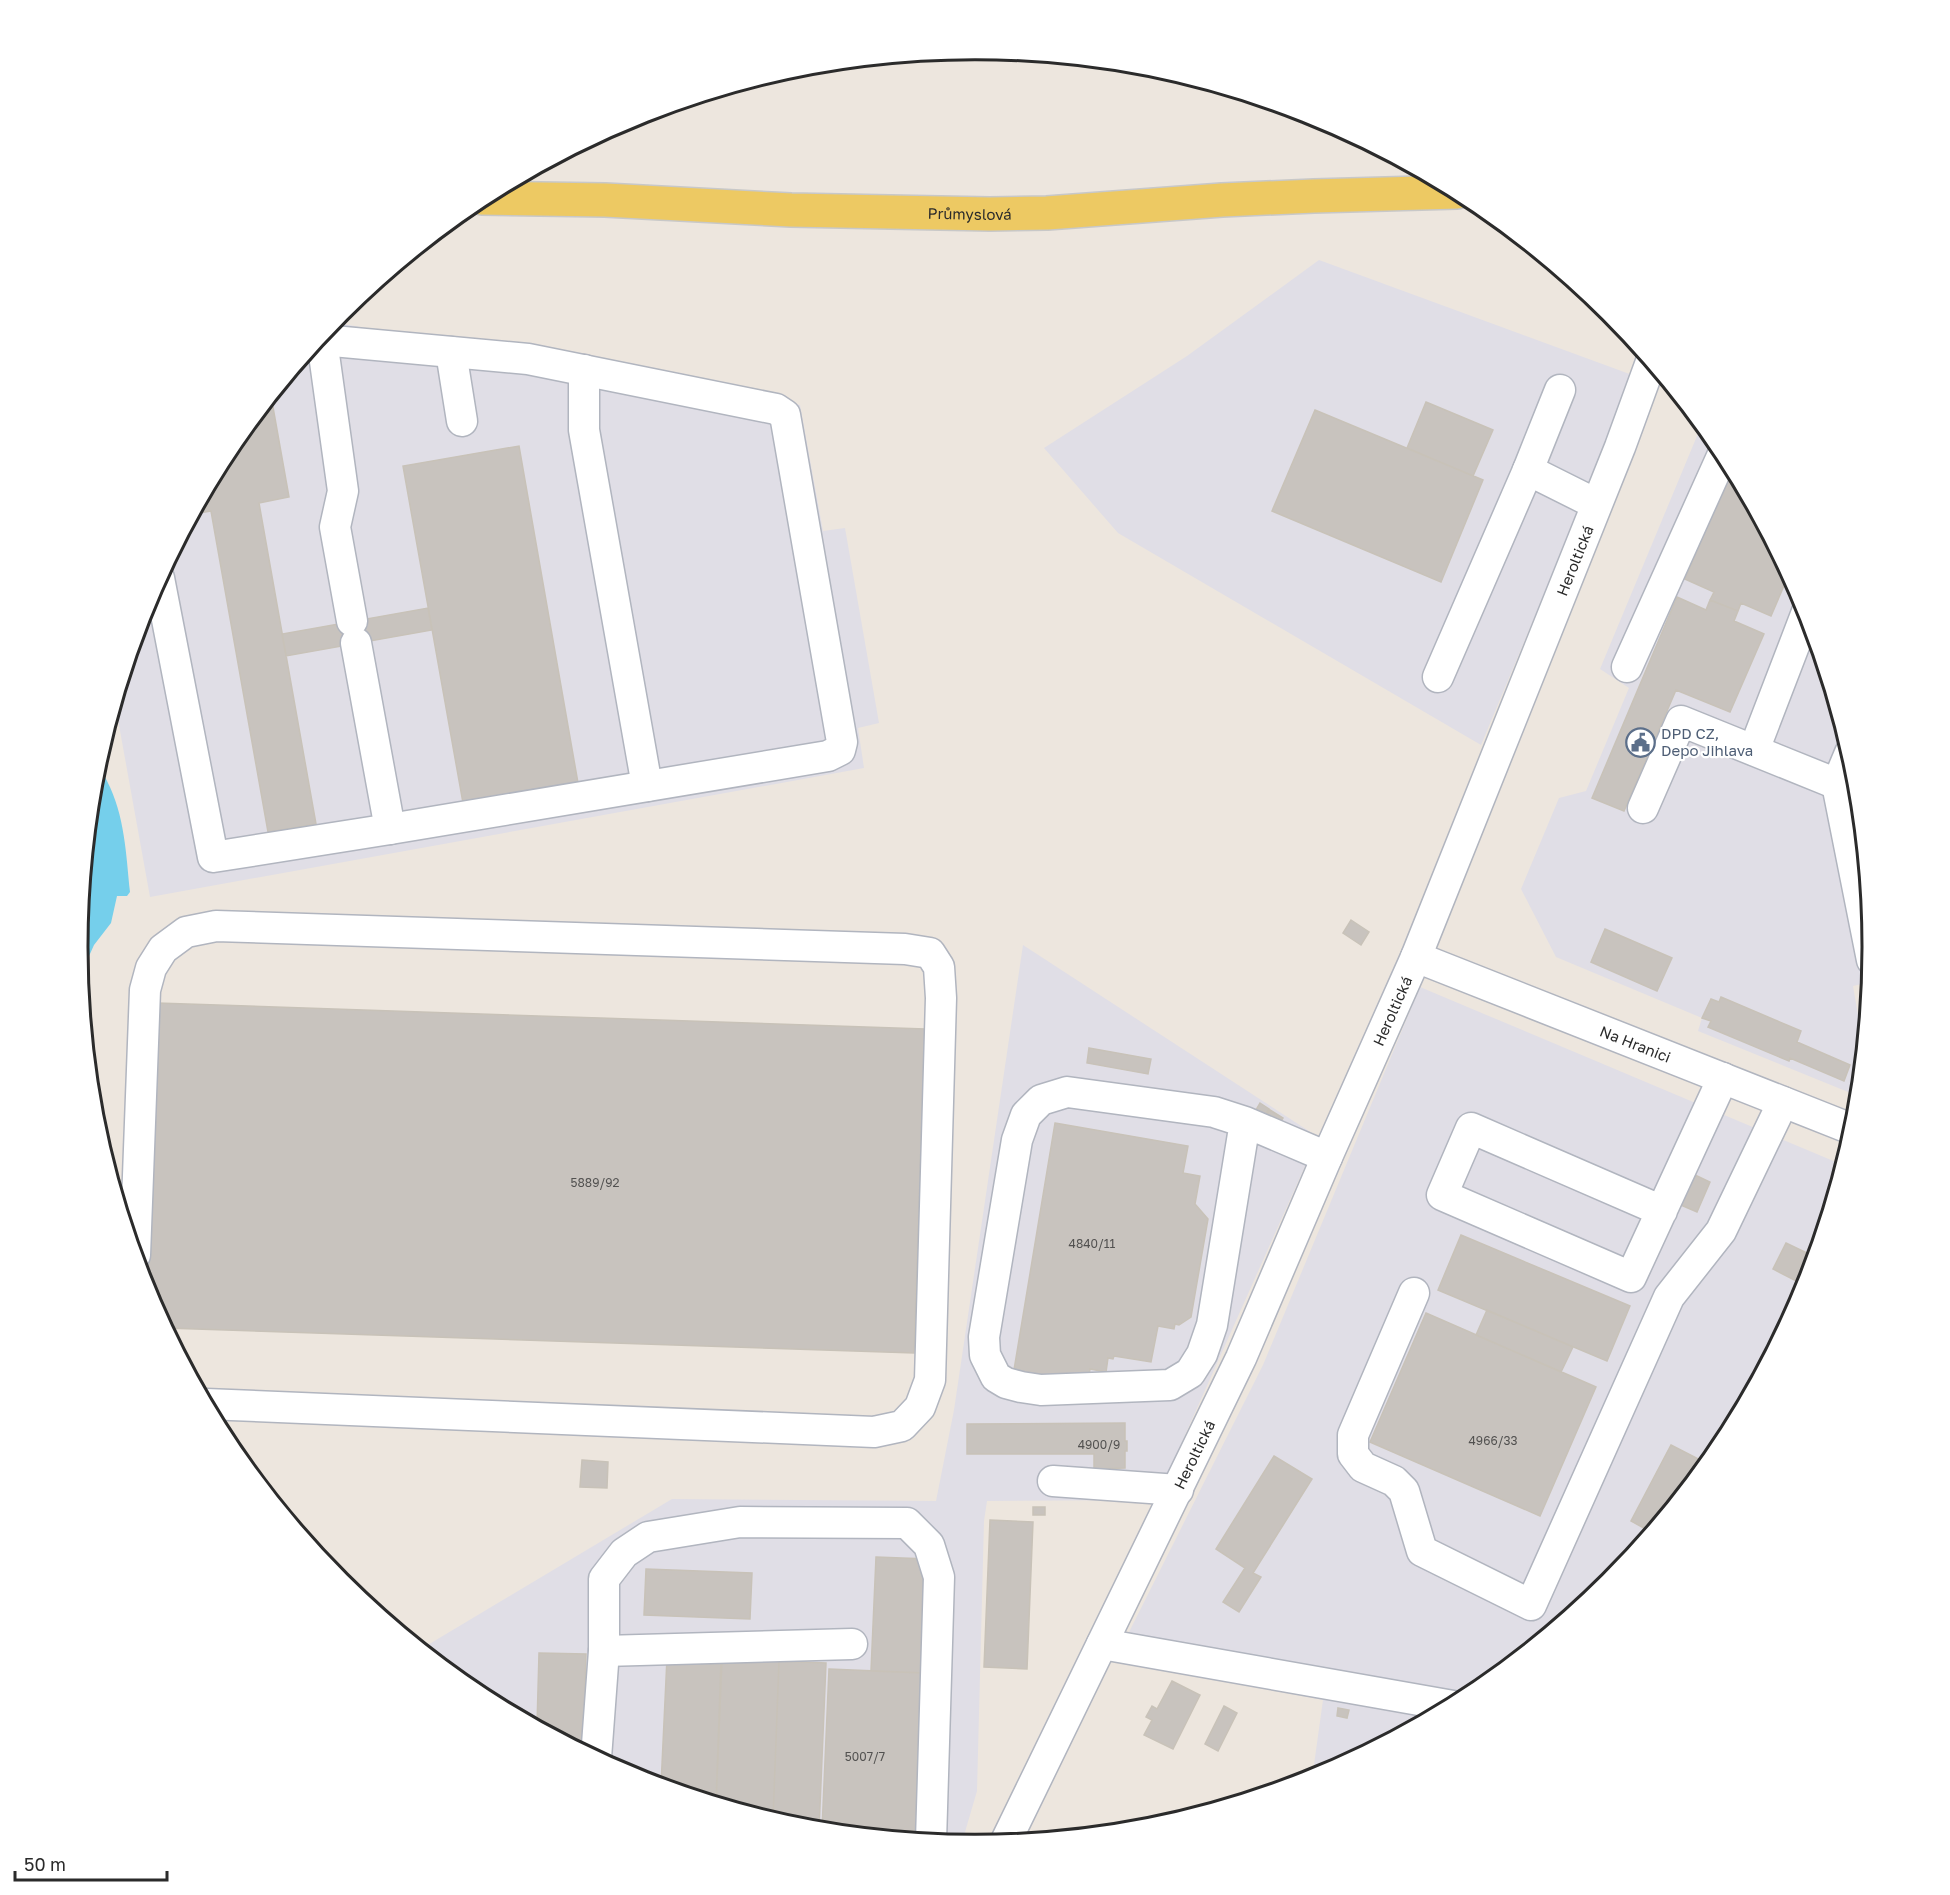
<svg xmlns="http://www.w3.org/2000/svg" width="1950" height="1895" font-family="'Golos Text',sans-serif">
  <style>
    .industrial { fill: #e0dee6 }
    .water { fill: #75cfeb }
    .building { fill: #c8c3be; stroke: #c8c2b8; stroke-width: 1.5 }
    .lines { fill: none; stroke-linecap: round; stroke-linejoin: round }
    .minor-casing { stroke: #b1b5bf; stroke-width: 33 }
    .major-casing { stroke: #c8c8c8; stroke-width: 36 }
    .minor { stroke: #fff; stroke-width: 30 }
    .major { stroke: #edc963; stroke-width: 33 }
    .labels { text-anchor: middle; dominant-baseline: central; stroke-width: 4.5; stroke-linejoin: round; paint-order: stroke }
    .number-label { font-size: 12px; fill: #525150 }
    .street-label { font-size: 15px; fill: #2b2b2b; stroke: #fff }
    .service-label { font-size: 15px; fill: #4e5e75; stroke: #fff; text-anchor: start }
    .rim { fill: none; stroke: #2b2b2b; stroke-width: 3 }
  </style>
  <rect width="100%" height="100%" fill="#ede6de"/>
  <!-- industrial -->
  <path class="industrial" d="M1319,260L1635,376L1481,745L1118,533L1044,448L1187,356Z
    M332,322L800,405L823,531L845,528L879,723L858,728L864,768L150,897L115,703L145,604L229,448Z
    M1702,424L1722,449L1805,604L1856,773L1873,948L1870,982L1853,986L1863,1044L1858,1096L1698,1031L1702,1018L1556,957L1521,889L1559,798L1586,791L1629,688L1600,669Z
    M1023,945L1318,1137L1156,1500L987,1501L984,1521L977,1791L965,1832L964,1844L799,1828L631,1777L476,1694L421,1649L672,1499L936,1501L954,1410Z
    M1420,987L1843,1165L1805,1291L1721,1447L1610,1583L1474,1694L1312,1779L1323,1700L1115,1660L1263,1365Z"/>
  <!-- water -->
  <path class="water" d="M96,766C102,770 104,775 107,781C125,816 126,854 130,892L127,896H117L111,923L94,945L80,976L77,947Z"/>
  <!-- building -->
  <path class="building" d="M271,396L289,497L259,503L316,824L268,832L211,511L193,514L229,448Z
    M1426,402L1493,430L1473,476L1407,448Z
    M1315,410L1483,480L1441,582L1272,511Z
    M519,446L578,783L463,803L403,466Z
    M1732,468L1789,574L1771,616L1741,603L1738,611L1710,600L1714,592L1685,579Z
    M1677,597L1706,610L1710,600L1738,611L1734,621L1764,634L1730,712L1676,690L1624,811L1592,798Z
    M428,608L432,630L286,656L282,634Z
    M1351,920L1369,932L1361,945L1343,933Z
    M1605,929L1672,958L1657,991L1591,962Z
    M1721,997L1801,1031L1797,1042L1850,1065L1844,1081L1790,1058L1789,1061L1708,1027L1711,1021L1702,1018L1711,999L1719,1002Z
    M157,1003L925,1029L914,1353L165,1328L147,1294Z
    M1089,1048L1151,1059L1148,1074L1087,1063Z
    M1260,1103L1269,1109L1265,1115L1256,1110Z
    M1270,1110L1283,1118L1279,1125L1266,1116Z
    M1055,1123L1188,1146L1183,1173L1200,1176L1195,1204L1208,1219L1191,1317L1179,1325L1175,1324L1174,1329L1158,1326L1151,1362L1114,1356L1113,1359L1108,1358L1106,1372L1090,1369L1087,1388L1013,1376Z
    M1695,1175L1710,1182L1697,1212L1681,1205Z
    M1461,1235L1630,1306L1607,1361L1438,1290Z
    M1786,1243L1815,1257L1806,1286L1773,1269Z
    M1487,1310L1573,1347L1561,1372L1476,1335Z
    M1426,1313L1596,1387L1540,1516L1370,1442Z
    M1125,1423V1441H1127V1451H1125V1468L1094,1469V1454H967V1424Z
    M1671,1445L1708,1464L1651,1532L1631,1521Z
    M1274,1456L1312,1479L1253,1573L1261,1577L1239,1612L1223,1602L1245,1568L1216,1549Z
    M582,1460L608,1462L607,1488L580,1487Z
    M1033,1507H1045V1515H1033Z
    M990,1520L1033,1522L1027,1669L984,1667Z
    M876,1557L928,1559L924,1673L871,1671Z
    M646,1569L752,1573L750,1619L644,1615Z
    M539,1653L586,1654L583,1751L537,1726Z
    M667,1658L721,1660L716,1803L661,1786Z
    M722,1659L779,1661L773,1820L716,1803Z
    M779,1661L826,1663L819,1830L799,1828L773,1820Z
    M829,1669L924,1673L916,1840L822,1830Z
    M1172,1681L1200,1695L1173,1749L1144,1735L1152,1720L1146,1717L1152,1706L1157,1709Z
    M1224,1706L1237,1713L1218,1751L1205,1744Z
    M1338,1708L1349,1710L1347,1718L1337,1716Z"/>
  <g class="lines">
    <defs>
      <g id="minor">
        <path d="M318,340H322L343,491L335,527L352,621"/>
        <path d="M322,340L528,359L776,409L785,415L842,742L840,750L828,756L390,829"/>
        <path d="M451,352L462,421"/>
        <path d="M584,370V430L647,786"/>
        <path d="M1528,470L1596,504"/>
        <path d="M159,578L213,857L390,829L356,643"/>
        <path d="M1627,667L1724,452"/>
        <path d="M1438,677L1528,470L1560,390"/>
        <path d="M1754,750L1807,612"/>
        <path d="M1850,753L1837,784L1872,960"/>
        <path d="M1643,808L1681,721L1837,784L1859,801"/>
        <path id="s1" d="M1416,957L1854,1130"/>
        <path d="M1245,1122L1212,1325L1202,1354L1190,1373L1170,1385L1041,1390L1021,1387L1006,1383L996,1377L985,1355L984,1337L1017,1140L1026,1115L1041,1100L1067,1092L1214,1112L1245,1122L1327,1157"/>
        <path d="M1662,1211L1471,1128L1442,1195L1631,1277L1723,1078"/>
        <path d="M135,1255L145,990L151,968L163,949L186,932L216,926L905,949L930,953L939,967L941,998L930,1380L920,1407L902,1426L874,1432L206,1404"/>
        <path d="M1414,1293L1353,1435V1454L1363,1467L1394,1481L1404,1491L1422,1551L1531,1605L1669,1297L1721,1231L1783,1102"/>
        <path d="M1053,1481L1178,1490"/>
        <path d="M1102,1644L1453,1706"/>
        <path d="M604,1651L852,1644"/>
        <path d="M596,1758L604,1651V1579L624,1553L648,1537L740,1522L907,1523L929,1545L939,1577L931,1841"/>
        <path id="s2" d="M1005,1843L1241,1358L1327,1157L1416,957L1620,447L1651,362"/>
      </g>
      <g id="major">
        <path id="s3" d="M482,198L605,200L791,210L990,214L1047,213L1222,200L1314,196L1457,192"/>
      </g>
    </defs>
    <!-- minor casing -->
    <use href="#minor" class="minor-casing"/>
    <!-- major casing -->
    <use href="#major" class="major-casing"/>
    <!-- minor -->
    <use href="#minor" class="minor"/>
    <!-- major -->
    <use href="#major" class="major"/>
  </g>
  <!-- icons -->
  <defs>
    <symbol id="civic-ring" viewBox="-11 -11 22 22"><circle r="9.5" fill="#fff" stroke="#5c6f8a" stroke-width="1.5"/><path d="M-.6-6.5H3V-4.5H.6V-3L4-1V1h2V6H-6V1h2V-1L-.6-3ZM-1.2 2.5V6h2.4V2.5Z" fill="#5c6f8a"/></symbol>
  </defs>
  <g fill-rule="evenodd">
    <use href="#civic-ring" x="1624" y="726" width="33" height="33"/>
  </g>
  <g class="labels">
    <!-- number labels -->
    <g class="number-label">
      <text x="595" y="1182">5889/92</text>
      <text x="1092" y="1243">4840/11</text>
      <text x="1493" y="1440">4966/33</text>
      <text x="1099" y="1444">4900/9</text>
      <text x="865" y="1756">5007/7</text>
    </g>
    <!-- street labels -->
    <g class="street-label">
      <text stroke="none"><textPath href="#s3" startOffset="488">Průmyslová</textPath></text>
      <text stroke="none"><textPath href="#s2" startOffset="1404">Heroltická</textPath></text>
      <text stroke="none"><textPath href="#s2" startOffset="918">Heroltická</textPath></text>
      <text stroke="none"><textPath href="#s1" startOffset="236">Na Hranici</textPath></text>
      <text stroke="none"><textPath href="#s2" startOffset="432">Heroltická</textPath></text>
    </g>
    <!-- service labels -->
    <g class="service-label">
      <text x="1661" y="733">DPD CZ,<tspan x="1661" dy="17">Depo Jihlava</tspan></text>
    </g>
  </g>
  <!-- crop -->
  <path d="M0 0H1950V1895H0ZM88 947a887 887 0 1 1 1774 0a887 887 0 1 1-1774 0Z" fill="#fff" fill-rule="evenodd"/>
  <path class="rim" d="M88 947a887 887 0 1 1 1774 0a887 887 0 1 1-1774 0Z"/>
  <!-- scale -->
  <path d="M15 1871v9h152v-9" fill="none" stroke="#2b2b2b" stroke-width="3"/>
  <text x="24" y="1871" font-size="18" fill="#2b2b2b" stroke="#ffffff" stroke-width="4.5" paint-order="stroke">50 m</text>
</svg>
